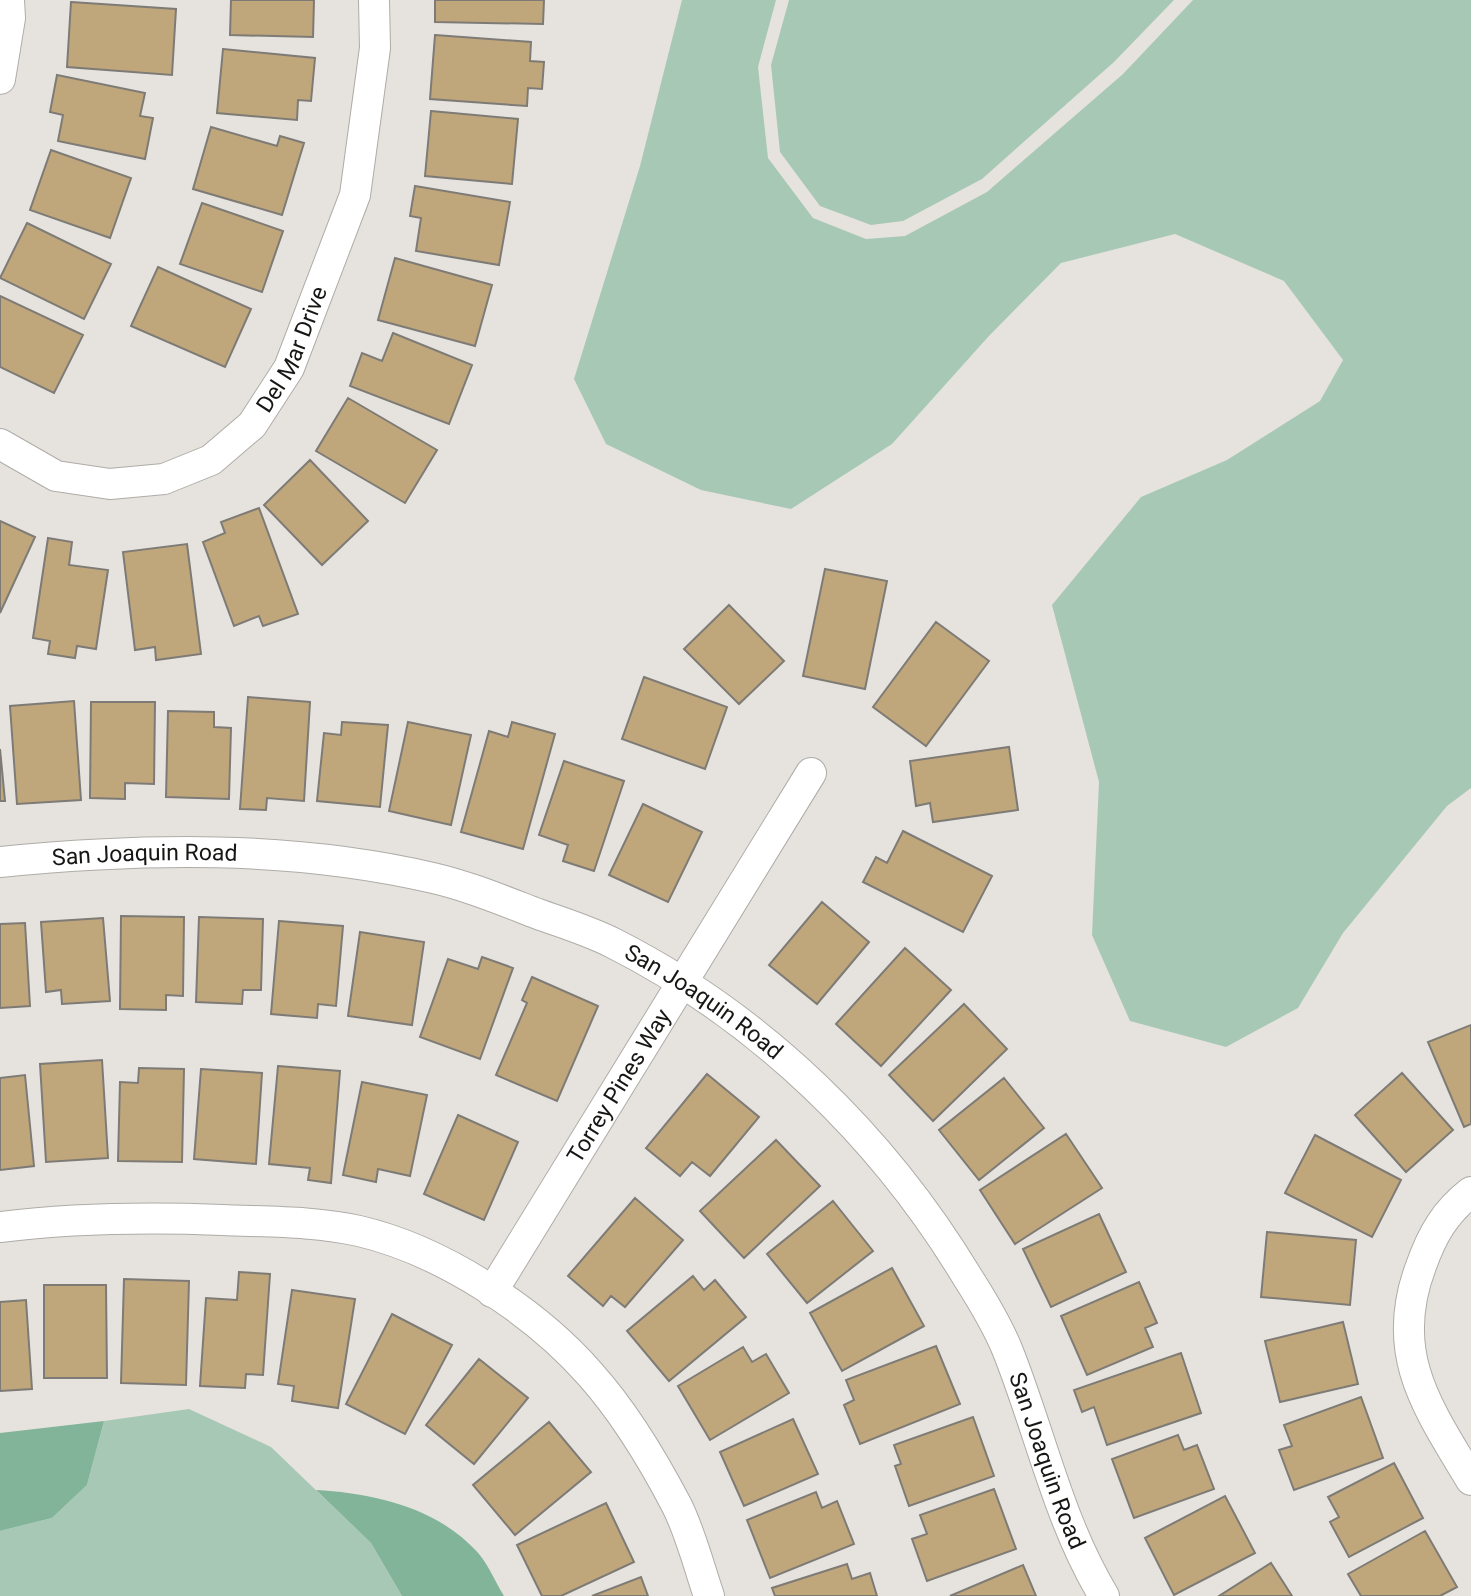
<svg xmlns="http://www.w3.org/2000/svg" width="1471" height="1596" font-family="Roboto,sans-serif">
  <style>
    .green { fill: #a8c8b6 }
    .forest { fill: #82b499 }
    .building { fill: #c0a77b; stroke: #7e7b76; stroke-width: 2 }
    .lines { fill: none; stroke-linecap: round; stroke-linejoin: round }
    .street-casing { stroke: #afaca7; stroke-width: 32 }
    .street { stroke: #fff; stroke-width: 30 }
    .labels { text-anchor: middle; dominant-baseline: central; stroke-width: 6; stroke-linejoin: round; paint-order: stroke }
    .street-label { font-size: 23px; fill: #171614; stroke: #fff }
  </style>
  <rect width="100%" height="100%" fill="#e6e3de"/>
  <!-- green -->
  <path class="green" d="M682,0H776L758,67L768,158L813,218L866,239L905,236L987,192L1123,74L1193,0H1471V788L1447,806L1343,933L1298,1008L1226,1047L1130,1021L1092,935L1099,782L1052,605L1141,497L1227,460L1320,401L1343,360L1284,281L1175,234L1061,263L988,337L892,444L791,509L701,490L606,444L574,379L640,166Z
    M789,0H1174L1114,62L982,179L903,221L871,225L820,206L780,152L771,65Z
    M189,1409L271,1447L371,1543L402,1596H0V1531L52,1518L87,1485L104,1421Z"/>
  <!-- forest -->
  <path class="forest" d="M104,1421L87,1485L52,1518L0,1531V1433Z
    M316,1490C374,1493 439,1508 479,1554C489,1566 496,1583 504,1596H402L371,1543Z"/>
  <!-- building -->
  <path class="building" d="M231,0H314L313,37L230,35Z
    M435,0H544L543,24L435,22Z
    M71,2L176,9L172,75L67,67Z
    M435,35L531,42L530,61L544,62L542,89L528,88L527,106L430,99Z
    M223,49L315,58L311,101L298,100L297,120L217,113Z
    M57,75L145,93L140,116L153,118L145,159L58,141L63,115L50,112Z
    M431,111L518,119L512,184L425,176Z
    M211,127L277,146L280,136L304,143L282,215L193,189Z
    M51,150L131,178L110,238L30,210Z
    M415,186L510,202L499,265L416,251L421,218L410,216Z
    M202,203L283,231L262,292L180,264Z
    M27,223L111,264L84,319L0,278Z
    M395,258L492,285L475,346L378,320Z
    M158,267L251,309L225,367L131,326Z
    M0,296L83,335L54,393L0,367Z
    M393,333L472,365L449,424L350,386L362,353L382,361Z
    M348,398L437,450L405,503L316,451Z
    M310,460L368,521L322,565L264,505Z
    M259,508L298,614L263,626L259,616L234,626L203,542L225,533L221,522Z
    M0,521L35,537L0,613Z
    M48,538L72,542L69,565L108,570L96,649L77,646L75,658L48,654L50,641L33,638Z
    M187,544L201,654L156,660L155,647L135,650L123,552Z
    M825,569L887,581L865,689L803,676Z
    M729,605L784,661L739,704L684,649Z
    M936,622L989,661L926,746L873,707Z
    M644,677L727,707L705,769L622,739Z
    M248,697L310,702L304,801L267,798L266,810L240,809Z
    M74,701L81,800L17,804L10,706Z
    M91,702H155L154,784L125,783V799L90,798Z
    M168,711L214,712V727L231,728L229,799L166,797Z
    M342,722L388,725L380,807L317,801L324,733L341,735Z
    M408,722L471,735L451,825L389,811Z
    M512,722L555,734L523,849L461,832L489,731L508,737Z
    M1009,747L1018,810L933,822L930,803L916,806L910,761Z
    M0,749L5,801H0Z
    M564,761L624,781L594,871L563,861L568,845L539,835Z
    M643,804L702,832L668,902L609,875Z
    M903,831L992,876L963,932L863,882L876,857L887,863Z
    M822,902L869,942L817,1004L769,965Z
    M121,916L184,917L183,996L166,995V1010L120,1009Z
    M199,917L263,919L261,990H243L242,1004L196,1002Z
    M103,918L110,1001L62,1004L61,990L46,992L41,922Z
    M279,921L343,926L336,1006L318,1004L317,1018L271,1014Z
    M25,923L30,1006L0,1008V924Z
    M360,932L424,942L412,1025L348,1016Z
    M905,948L951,990L881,1066L836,1024Z
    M482,957L513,968L480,1059L420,1037L448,959L478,969Z
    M532,977L598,1006L557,1101L496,1075L527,1003L522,1000Z
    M964,1004L1007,1049L933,1121L889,1075Z
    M1471,1025V1124L1464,1127L1428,1042Z
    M102,1060L108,1158L46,1162L40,1064Z
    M278,1066L340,1071L331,1183L308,1180L310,1168L269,1164Z
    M139,1068L184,1069L182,1162L118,1161L120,1082L138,1083Z
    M201,1069L262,1073L256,1164L194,1159Z
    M1402,1073L1453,1130L1406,1172L1355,1115Z
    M707,1074L759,1117L710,1176L692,1162L680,1176L646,1148Z
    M25,1075L34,1166L0,1170V1078Z
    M1004,1078L1044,1128L979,1180L939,1130Z
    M362,1082L427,1095L410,1176L378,1169L376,1182L343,1175Z
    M458,1115L518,1142L484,1220L424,1194Z
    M1066,1134L1102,1188L1015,1244L980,1190Z
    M1315,1135L1401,1180L1372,1237L1285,1193Z
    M776,1140L820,1186L744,1258L700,1211Z
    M635,1198L683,1240L625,1307L611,1296L603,1306L568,1276Z
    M833,1201L873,1251L807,1303L767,1254Z
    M1099,1214L1126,1272L1051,1307L1023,1249Z
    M1267,1232L1356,1240L1350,1305L1261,1297Z
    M892,1268L924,1326L842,1371L810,1313Z
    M239,1272L270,1274L263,1375L246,1374L245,1388L200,1386L206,1298L237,1300Z
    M693,1276L704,1290L715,1280L746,1317L669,1381L627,1331Z
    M124,1279L189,1281L186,1385L121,1383Z
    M1139,1282L1157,1323L1145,1328L1153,1347L1087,1375L1061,1316Z
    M44,1285H106L107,1378H44Z
    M292,1290L355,1299L338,1408L292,1401L294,1386L278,1384Z
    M26,1300L32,1389L0,1391V1302Z
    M392,1314L452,1345L405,1434L346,1404Z
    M1343,1322L1358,1384L1280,1402L1265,1341Z
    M936,1346L960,1404L860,1444L844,1405L854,1400L846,1380Z
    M743,1347L752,1362L766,1354L789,1393L710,1440L678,1386Z
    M1181,1353L1201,1413L1107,1445L1094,1407L1082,1412L1074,1390Z
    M479,1359L528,1398L474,1464L426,1425Z
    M1361,1397L1383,1458L1294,1490L1279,1450L1292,1446L1284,1425Z
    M973,1417L994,1476L909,1506L895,1466L901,1464L894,1445Z
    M793,1419L818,1474L744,1506L720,1452Z
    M549,1422L591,1472L515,1535L473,1485Z
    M1178,1435L1184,1450L1197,1445L1214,1489L1134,1518L1112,1459Z
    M1394,1463L1423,1518L1349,1557L1330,1522L1339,1517L1328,1497Z
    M994,1489L1016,1549L927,1581L912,1539L927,1534L920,1515Z
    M816,1492L822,1508L837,1501L854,1544L770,1578L747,1520Z
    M1225,1496L1255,1553L1174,1595L1145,1538Z
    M606,1503L634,1562L561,1596H542L517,1545Z
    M1425,1531L1457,1587L1440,1596H1361L1348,1574Z
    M1271,1563L1292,1596H1219Z
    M847,1564L852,1579L870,1573L877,1596H775L772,1588Z
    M1023,1565L1036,1596H950Z
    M641,1577L648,1596H592Z"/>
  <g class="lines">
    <defs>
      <g id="street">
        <path d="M0,79L10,18L9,0"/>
        <path id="s1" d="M0,444L56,476L110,484L164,479L211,460L252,425L289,368L355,195L375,48L374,0"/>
        <path id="s2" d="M0,862C144,848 291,845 433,878C468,886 504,901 538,914C563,923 589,931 613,943C761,1018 883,1137 968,1278C982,1300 997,1325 1007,1349C1040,1431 1058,1520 1104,1596"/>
        <path d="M1471,1192C1445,1212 1432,1235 1421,1266C1388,1353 1427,1407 1471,1480"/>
        <path d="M0,1227C74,1218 147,1217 222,1220C267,1222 315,1221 359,1231C441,1250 535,1311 590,1374C625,1413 653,1460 677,1506C691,1534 699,1567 709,1596"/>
        <path id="s3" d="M492,1292L811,773"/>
      </g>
    </defs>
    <!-- street casing -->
    <use href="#street" class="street-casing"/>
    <!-- street -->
    <use href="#street" class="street"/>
  </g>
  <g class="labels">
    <!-- street labels -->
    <g class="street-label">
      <text stroke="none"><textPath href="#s1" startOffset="364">Del Mar Drive</textPath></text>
      <text stroke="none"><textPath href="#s2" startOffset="145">San Joaquin Road</textPath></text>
      <text stroke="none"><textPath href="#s2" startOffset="735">San Joaquin Road</textPath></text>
      <text stroke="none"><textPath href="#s3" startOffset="242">Torrey Pines Way</textPath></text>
      <text stroke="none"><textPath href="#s2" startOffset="1321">San Joaquin Road</textPath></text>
    </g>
  </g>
</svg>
